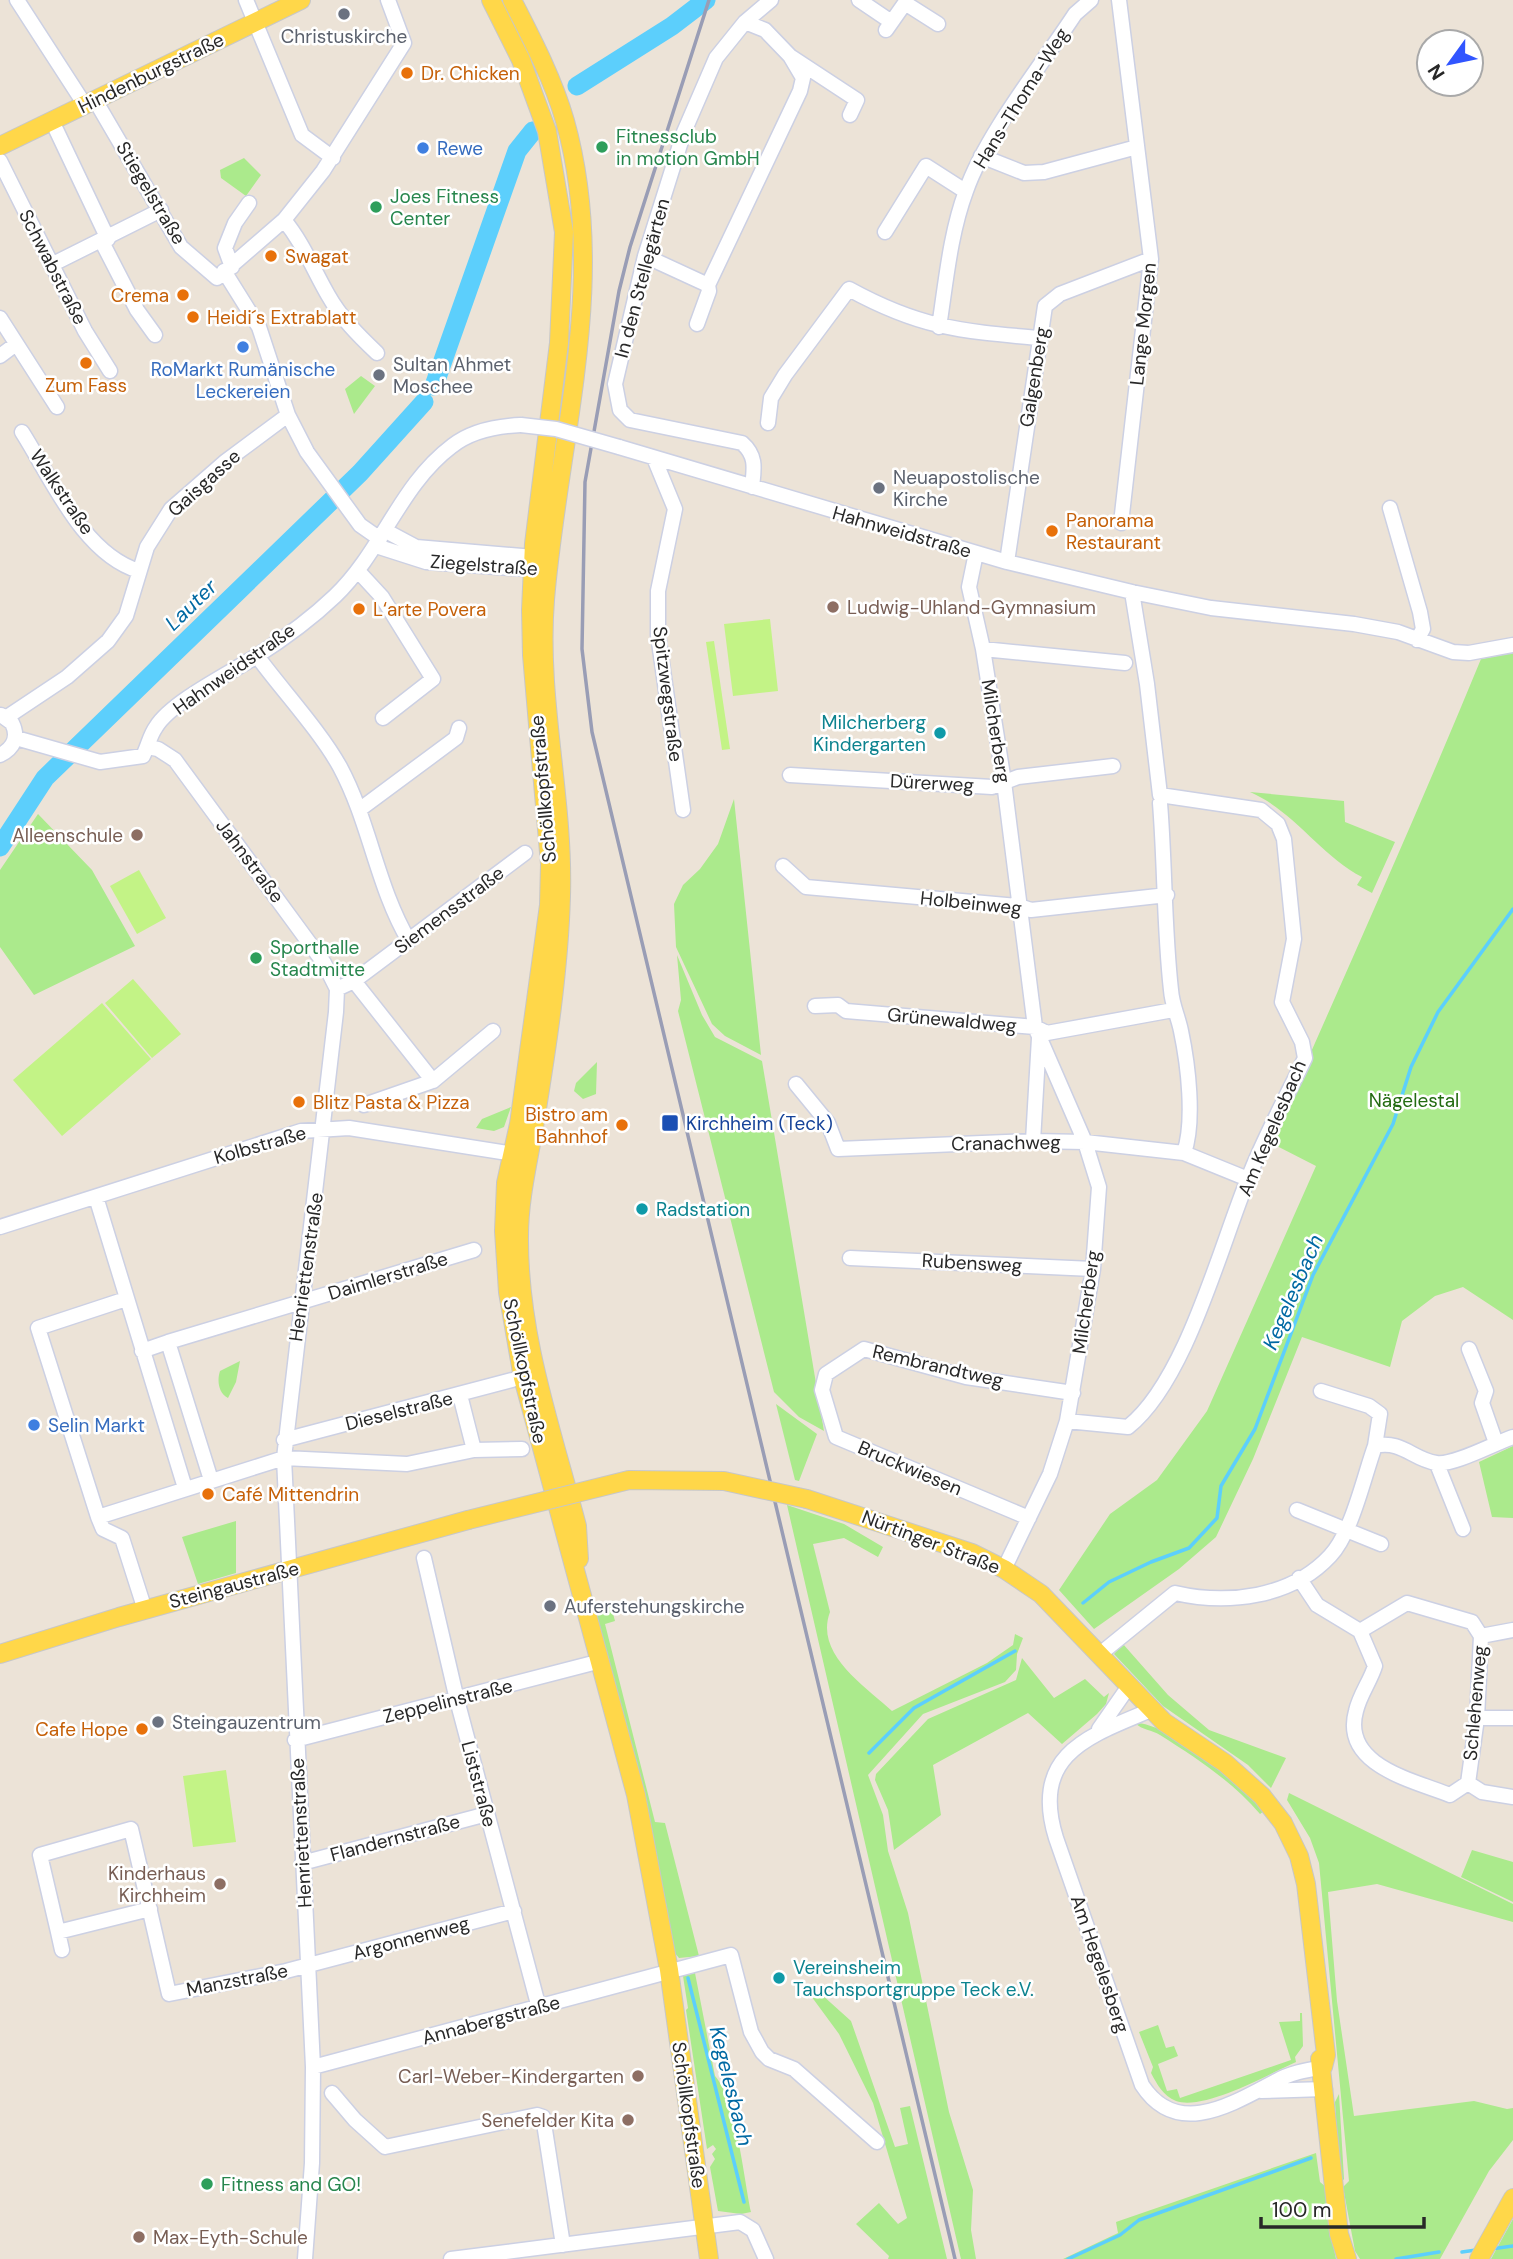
<svg xmlns="http://www.w3.org/2000/svg" width="1513" height="2259" font-family="'DM Sans',sans-serif">
  <style>
    .green { fill: #abea8c }
    .pitch { fill: #c3f386 }
    .lines { fill: none; stroke-linecap: round; stroke-linejoin: round }
    .stream { stroke: #5ccffc; stroke-width: 3.5 }
    .river { stroke: #5ccffc; stroke-width: 19 }
    .minor-casing { stroke: #ccd0e3; stroke-width: 17 }
    .major-casing { stroke: #c7c7c7; stroke-width: 20 }
    .minor { stroke: #fff; stroke-width: 14 }
    .major { stroke: #ffd749; stroke-width: 18 }
    .rail { stroke: #999db5; stroke-width: 3.5 }
    .minor-bridge-casing { stroke: #ccd0e3; stroke-width: 17; stroke-linecap: butt }
    .major-bridge-casing { stroke: #c7c7c7; stroke-width: 20; stroke-linecap: butt }
    .minor-bridge { stroke: #fff; stroke-width: 14 }
    .major-bridge { stroke: #ffd749; stroke-width: 18 }
    .worship-dot { fill: #6b7280; stroke: #fff; stroke-width: 2.5 }
    .food-dot { fill: #e8710a; stroke: #fff; stroke-width: 2.5 }
    .leisure-dot { fill: #2e9e5b; stroke: #fff; stroke-width: 2.5 }
    .shop-dot { fill: #3f7fe0; stroke: #fff; stroke-width: 2.5 }
    .education-dot { fill: #8d6e63; stroke: #fff; stroke-width: 2.5 }
    .culture-dot { fill: #0f9aa8; stroke: #fff; stroke-width: 2.5 }
    .transit-dot { fill: #1a4fb4; stroke: #fff; stroke-width: 2.5 }
    .labels { text-anchor: middle; dominant-baseline: central; stroke-width: 5; stroke-linejoin: round; paint-order: stroke }
    .worship-label { font-size: 19px; fill: #5b616d; stroke: #fff; text-anchor: start }
    .street-label { font-size: 19px; fill: #282828; stroke: #fff }
    .food-label { font-size: 19px; fill: #c56008; stroke: #fff; text-anchor: start }
    .leisure-label { font-size: 19px; fill: #27864d; stroke: #fff; text-anchor: start }
    .shop-label { font-size: 19px; fill: #366cbe; stroke: #fff; text-anchor: start }
    .education-label { font-size: 19px; fill: #785e54; stroke: #fff; text-anchor: end }
    .culture-label { font-size: 19px; fill: #0d838f; stroke: #fff; text-anchor: start }
    .park-label { font-size: 19px; fill: #236b11; stroke: #fff }
    .transit-label { font-size: 19px; fill: #164399; stroke: #fff; text-anchor: start }
    .water-label { font-size: 21px; font-style: italic; fill: #0069a3; stroke: #fff }
  </style>
  <rect width="100%" height="100%" fill="#ece3d7"/>
  <!-- green -->
  <path class="green" d="M244,158L261,175L246,196L221,178L220,170Z
    M361,376L375,386L354,414L345,389Z
    M1513,653V1320L1463,1287L1435,1296L1402,1321L1390,1367L1302,1337L1253,1459L1216,1537L1179,1569L1094,1629L1059,1590L1110,1514L1157,1480L1207,1411L1316,1166L1271,1143C1341,983 1414,822 1481,659Z
    M1250,792L1344,801L1345,822L1395,842L1372,893L1357,885L1362,877C1320,855 1294,811 1250,792Z
    M734,799L761,1055L725,1036L712,1024L676,947L674,904L683,885L700,869L718,844Z
    M38,814L92,870L135,946L34,995L0,947V870Z
    M677,955L702,1015L715,1037L762,1061L824,1431L799,1417L774,1392L678,1011L681,1000Z
    M597,1062L596,1094L583,1099L574,1091L576,1083Z
    M511,1107L504,1127L494,1131L476,1128L482,1119Z
    M240,1361L236,1382L228,1398C218,1393 217,1380 220,1371Z
    M776,1404L817,1434L799,1481L795,1480Z
    M1513,1446V1518L1492,1517L1479,1462Z
    M787,1505L844,1524L883,1547L878,1557L844,1538L813,1544L830,1612C814,1654 866,1687 892,1711L987,1663L1013,1645L1015,1634L1023,1638L1017,1654L1016,1670L1005,1682L923,1714L868,1775L883,1815L888,1851L908,1913L949,2112L973,2190L971,2230L976,2259H961Z
    M236,1521V1573L198,1584L182,1537Z
    M611,1606L615,1621L605,1624L655,1822L665,1823L699,1956L679,1958L674,1952L651,1827L596,1613Z
    M1123,1644L1168,1695L1209,1730L1286,1758L1271,1788L1248,1765L1163,1706L1114,1654Z
    M1022,1658L1054,1698L1085,1679L1104,1697L1109,1693L1106,1704L1097,1714L1062,1744L1028,1713L933,1765L941,1815L894,1850L888,1810L875,1780L876,1774L928,1719L1016,1680Z
    M1135,1723C1168,1722 1242,1785 1264,1811L1260,1814C1232,1781 1196,1758 1160,1735C1152,1730 1142,1730 1135,1723Z
    M1289,1793L1513,1904V1922L1377,1884L1328,1892L1337,2001L1354,2116L1474,2101L1507,2109L1513,2108V2140L1489,2171L1440,2259H1360L1355,2251L1343,2187L1349,2181L1319,1863L1310,1838L1287,1800Z
    M1472,1850L1513,1862V1902L1461,1877Z
    M695,1973L715,2076C736,2099 744,2179 751,2212L741,2214L718,2211L710,2167L715,2159L712,2154L716,2149L713,2145L707,2149L686,2010L688,2008L683,1976Z
    M803,1985L821,1994L851,2021L895,2147L908,2144L900,2108L910,2106L947,2259H888L889,2256L856,2224L879,2203L898,2224L907,2218L873,2103L839,2034Z
    M1300,2013H1302L1303,2046L1295,2057L1296,2062C1269,2074 1204,2111 1176,2101C1163,2096 1157,2084 1151,2073L1153,2067L1139,2032L1158,2025L1166,2048L1174,2046L1178,2056L1158,2064L1167,2091L1177,2089L1180,2098L1291,2060L1279,2022L1300,2021Z
    M1339,2094L1344,2179L1340,2184L1335,2102Z
    M1316,2153L1320,2182L1326,2187L1328,2221L1336,2259H1063L1118,2233L1116,2222Z
    M1513,2219V2259H1491Z"/>
  <!-- pitch -->
  <path class="pitch" d="M770,619L778,691L733,696L724,624Z
    M714,641L730,749L722,750L706,642Z
    M139,870L166,918L137,934L110,886Z
    M133,979L181,1034L152,1058L105,1003Z
    M102,1003L151,1059L62,1136L13,1080Z
    M226,1770L236,1842L193,1847L183,1776Z"/>
  <g class="lines">
    <!-- stream -->
    <path class="stream" d="M1083,1603L1109,1582L1151,1562L1189,1548L1217,1518L1221,1486L1255,1429L1313,1275L1393,1124L1411,1067L1438,1012L1513,909
      M869,1753L914,1708L1015,1651
      M688,1978L744,2202
      M1491,2249L1513,2246
      M1462,2252L1476,2250
      M1068,2259L1120,2235L1139,2220L1311,2158
      M1396,2259L1439,2252"/>
    <!-- river -->
    <path class="river" d="M577,86L672,26L706,0
      M434,386L517,151L533,131
      M0,847L45,778L360,473L424,402"/>
    <defs>
      <path id="minor" d="M17,0L85,105
        M246,0L302,135L333,158
        M859,0L890,21
        M1119,0L1151,259L1121,523
        M745,22L765,30L790,56L857,100L850,115
        M886,30L905,3L938,24
        M95,100L181,247L217,278L284,220L323,171L404,43L388,0
        M52,121L108,239
        M981,156L1024,173L1044,172L1137,147
        M0,161L85,331L110,371
        M284,220C303,243 313,269 328,295C341,318 358,335 377,353
        M885,232L926,166L965,191
        M102,242L137,310L155,335
        M645,256L708,285L800,91L803,78L790,56
        M51,265L161,210
        M232,267L225,248L235,223L249,203
        M224,271L259,327L288,415L307,452L360,525L380,539
        M0,318L57,407
        M697,324L709,291L708,285
        M939,327C946,282 950,234 966,191C986,134 1041,66 1075,14L1091,0
        M0,356L16,344
        M768,423L771,398L785,375L849,289C920,328 960,331 1039,338
        M22,432C52,479 83,554 139,571
        M619,447L1007,562L1132,592L1211,608L1354,624L1398,632L1453,652L1469,653L1513,645
        M654,458L675,509L658,591V635L683,810
        M752,487C754,469 757,456 742,443L630,420L620,410L615,384L645,256L684,132L716,58L745,22L771,0
        M1390,508L1420,612L1423,629L1417,640
        M386,531L416,547L534,557L543,562
        M376,546L426,562L540,570
        M976,553L969,587L983,649L1004,782L1035,1027L1085,1142L1099,1187L1093,1269L1067,1421L1050,1474L1004,1569
        M1007,562L1045,306L1060,294L1151,259
        M358,571L382,597L433,679L383,718
        M983,649L1125,663
        M257,656C282,690 320,731 340,767C370,823 377,887 409,941
        M7,717L67,677L108,641L126,616L147,547L171,509L226,461L288,415
        M16,738L100,762L143,756C148,746 150,735 156,727C171,702 230,673 255,657C282,640 312,618 335,596C382,551 400,485 452,446C471,431 497,426 521,425
        M147,747L158,749L175,760L324,963L337,989L336,1012L284,1458L313,2067L312,2163L305,2259
        M0,755C14,748 19,737 12,723L1,715
        M790,775L992,787L1018,777L1113,766
        M1160,803C1165,865 1164,928 1171,990C1172,1005 1178,1016 1181,1031C1188,1064 1195,1121 1184,1153
        M359,810L456,738L459,728
        M783,866L806,887L1019,906L1031,910L1167,895
        M354,981L433,1081
        M337,989L354,981L525,853
        M815,1006L838,1005L846,1011L1035,1027L1047,1033L1173,1010
        M796,1084L828,1123L838,1149L1033,1141L1085,1142L1184,1153L1248,1179
        M364,1105L433,1081L493,1031
        M1033,1141L1039,1038
        M96,1197L185,1488
        M0,1227L301,1131L349,1128L520,1155
        M850,1258L1093,1269
        M126,1299L38,1328L98,1517L103,1529L122,1538L145,1610
        M168,1342L474,1250
        M1469,1349L1486,1391L1482,1403L1496,1443
        M142,1351L168,1342L211,1480
        M1321,1391L1369,1406L1380,1414L1375,1446
        M460,1395L474,1450
        M1067,1421L1128,1427C1186,1381 1220,1247 1248,1179C1264,1137 1286,1098 1305,1058L1302,1042L1282,1002L1294,939L1284,839L1278,824L1261,810L1160,795L1147,684L1132,592
        M284,1440L512,1380
        M1437,1464L1463,1529
        M1297,1510L1381,1544
        M98,1517L284,1458L407,1464L474,1450L522,1449
        M1029,1518L836,1437L822,1390L826,1374L864,1349L966,1377L1073,1393
        M424,1558L457,1700L539,2008
        M1299,1578L1317,1605L1360,1631L1375,1666C1370,1682 1360,1694 1356,1711C1341,1765 1412,1780 1450,1795L1468,1783L1482,1792L1513,1797
        M1360,1631L1407,1603L1472,1622L1481,1636L1477,1718L1468,1783
        M1481,1636L1513,1630
        M1100,1654L1175,1593C1227,1605 1291,1598 1330,1556C1352,1533 1364,1476 1375,1446C1402,1440 1412,1459 1436,1463C1453,1466 1495,1443 1513,1437
        M1151,1710C1089,1736 1030,1754 1056,1838L1142,2085C1177,2139 1232,2104 1276,2081C1290,2073 1307,2070 1323,2067
        M1477,1718H1513
        M1099,1729L1129,1686
        M295,1740L601,1661
        M302,1863L487,1814
        M150,1909L58,1932L40,1855L131,1829L135,1846L169,1994L286,1971L514,1911
        M58,1932L62,1950
        M313,2067L731,1955L751,2032L762,2052L769,2059L794,2069L877,2142
        M1261,2091L1325,2089
        M332,2093L355,2120L385,2147L537,2115L543,2117L563,2245
        M451,2259L740,2222L753,2230L766,2259"/>
      <path id="major" d="M491,0L521,60L547,131L564,232L559,343L534,544L531,610L532,655L550,864L549,905L519,1124L506,1183L504,1231L508,1292L523,1378L636,1795L669,1970L709,2259
        M512,0C532,39 553,79 565,121C610,281 558,440 545,600C537,699 564,797 561,896C559,970 547,1047 535,1121C529,1159 519,1197 519,1236C518,1336 552,1430 577,1526L579,1559
        M0,146L301,0
        M807,1499L972,1553L1004,1569L1041,1594L1164,1722L1225,1763L1262,1796L1283,1823L1299,1856L1306,1884L1326,2055L1323,2067
        M0,1654L119,1617L468,1520
        M1320,2059L1339,2234L1347,2259
        M1479,2259L1513,2198"/>
    </defs>
    <!-- minor casing -->
    <use href="#minor" class="minor-casing"/>
    <!-- major casing -->
    <use href="#major" class="major-casing"/>
    <!-- minor -->
    <use href="#minor" class="minor"/>
    <!-- major -->
    <use href="#major" class="major"/>
    <!-- rail -->
    <path class="rail" d="M709,0L630,247L619,291L585,482L582,649L592,732L955,2259"/>
    <defs>
      <path id="minor-bridge" d="M521,425L556,429L619,447"/>
      <path id="major-bridge" d="M468,1520L629,1480L724,1481L807,1499"/>
    </defs>
    <!-- minor-bridge casing -->
    <use href="#minor-bridge" class="minor-bridge-casing"/>
    <!-- major-bridge casing -->
    <use href="#major-bridge" class="major-bridge-casing"/>
    <!-- minor-bridge -->
    <use href="#minor-bridge" class="minor-bridge"/>
    <!-- major-bridge -->
    <use href="#major-bridge" class="major-bridge"/>
  </g>
  <!-- markers -->
  <g class="worship-dot">
    <circle cx="344" cy="14" r="7"/>
    <circle cx="379" cy="375" r="7"/>
    <circle cx="879" cy="488" r="7"/>
    <circle cx="550" cy="1606" r="7"/>
    <circle cx="158" cy="1722" r="7"/>
  </g>
  <g class="food-dot">
    <circle cx="407" cy="73" r="7"/>
    <circle cx="271" cy="256" r="7"/>
    <circle cx="183" cy="295" r="7"/>
    <circle cx="193" cy="317" r="7"/>
    <circle cx="86" cy="363" r="7"/>
    <circle cx="1052" cy="531" r="7"/>
    <circle cx="359" cy="609" r="7"/>
    <circle cx="299" cy="1102" r="7"/>
    <circle cx="622" cy="1125" r="7"/>
    <circle cx="208" cy="1494" r="7"/>
    <circle cx="142" cy="1729" r="7"/>
  </g>
  <g class="leisure-dot">
    <circle cx="602" cy="147" r="7"/>
    <circle cx="376" cy="207" r="7"/>
    <circle cx="256" cy="958" r="7"/>
    <circle cx="207" cy="2184" r="7"/>
  </g>
  <g class="shop-dot">
    <circle cx="423" cy="148" r="7"/>
    <circle cx="243" cy="347" r="7"/>
    <circle cx="34" cy="1425" r="7"/>
  </g>
  <g class="education-dot">
    <circle cx="833" cy="607" r="7"/>
    <circle cx="137" cy="835" r="7"/>
    <circle cx="220" cy="1884" r="7"/>
    <circle cx="638" cy="2076" r="7"/>
    <circle cx="628" cy="2120" r="7"/>
    <circle cx="139" cy="2237" r="7"/>
  </g>
  <g class="culture-dot">
    <circle cx="940" cy="733" r="7"/>
    <circle cx="642" cy="1209" r="7"/>
    <circle cx="779" cy="1978" r="7"/>
  </g>
  <rect class="transit-dot" x="661" y="1114" width="18" height="18" rx="3.5"/>
  <g class="labels">
    <!-- worship labels -->
    <g class="worship-label">
      <text x="344" y="36" text-anchor="middle">Christuskirche</text>
      <text x="393" y="364">Sultan Ahmet<tspan x="393" dy="22">Moschee</tspan></text>
      <text x="893" y="477">Neuapostolische<tspan x="893" dy="22">Kirche</tspan></text>
      <text x="564" y="1606">Auferstehungskirche</text>
      <text x="172" y="1722">Steingauzentrum</text>
    </g>
    <!-- street labels -->
    <g class="street-label">
      <text transform="translate(151 73) rotate(-26)">Hindenburgstraße</text>
      <text transform="translate(1021 98) rotate(-58)">Hans-Thoma-Weg</text>
      <text transform="translate(151 193) rotate(59)">Stiegelstraße</text>
      <text transform="translate(53 267) rotate(63)">Schwabstraße</text>
      <text transform="translate(642 278) rotate(-75)">In den Stellegärten</text>
      <text transform="translate(1143 324) rotate(-84)">Lange Morgen</text>
      <text transform="translate(1034 377) rotate(-81)">Galgenberg</text>
      <text transform="translate(204 483) rotate(-42)">Gaisgasse</text>
      <text transform="translate(62 492) rotate(56)">Walkstraße</text>
      <text transform="translate(902 532) rotate(16)">Hahnweidstraße</text>
      <text transform="translate(484 565) rotate(4)">Ziegelstraße</text>
      <text transform="translate(234 669) rotate(-35)">Hahnweidstraße</text>
      <text transform="translate(668 694) rotate(83)">Spitzwegstraße</text>
      <text transform="translate(996 731) rotate(81)">Milcherberg</text>
      <text transform="translate(932 783) rotate(3)">Dürerweg</text>
      <text transform="translate(543 789) rotate(-95)">Schöllkopfstraße</text>
      <text transform="translate(250 861) rotate(53)">Jahnstraße</text>
      <text transform="translate(971 903) rotate(6)">Holbeinweg</text>
      <text transform="translate(449 910) rotate(-37)">Siemensstraße</text>
      <text transform="translate(952 1020) rotate(5)">Grünewaldweg</text>
      <text transform="translate(1272 1128) rotate(-67)">Am Kegelesbach</text>
      <text transform="translate(1006 1143) rotate(-1)">Cranachweg</text>
      <text transform="translate(260 1145) rotate(-16)">Kolbstraße</text>
      <text transform="translate(972 1263) rotate(3)">Rubensweg</text>
      <text transform="translate(306 1267) rotate(-82)">Henriettenstraße</text>
      <text transform="translate(388 1276) rotate(-17)">Daimlerstraße</text>
      <text transform="translate(1086 1302) rotate(-82)">Milcherberg</text>
      <text transform="translate(938 1366) rotate(13)">Rembrandtweg</text>
      <text transform="translate(525 1371) rotate(78)">Schöllkopfstraße</text>
      <text transform="translate(399 1411) rotate(-14)">Dieselstraße</text>
      <text transform="translate(910 1468) rotate(23)">Bruckwiesen</text>
      <text transform="translate(931 1542) rotate(21)">Nürtinger Straße</text>
      <text transform="translate(234 1585) rotate(-15)">Steingaustraße</text>
      <text transform="translate(448 1701) rotate(-14)">Zeppelinstraße</text>
      <text transform="translate(1475 1703) rotate(-85)">Schlehenweg</text>
      <text transform="translate(479 1784) rotate(75)">Liststraße</text>
      <text transform="translate(301 1833) rotate(-93)">Henriettenstraße</text>
      <text transform="translate(395 1838) rotate(-15)">Flandernstraße</text>
      <text transform="translate(411 1938) rotate(-15)">Argonnenweg</text>
      <text transform="translate(1100 1964) rotate(71)">Am Hegelesberg</text>
      <text transform="translate(237 1980) rotate(-11)">Manzstraße</text>
      <text transform="translate(491 2020) rotate(-15)">Annabergstraße</text>
      <text transform="translate(689 2115) rotate(82)">Schöllkopfstraße</text>
    </g>
    <!-- food labels -->
    <g class="food-label">
      <text x="421" y="73">Dr. Chicken</text>
      <text x="285" y="256">Swagat</text>
      <text x="169" y="295" text-anchor="end">Crema</text>
      <text x="207" y="317">Heidi´s Extrablatt</text>
      <text x="86" y="385" text-anchor="middle">Zum Fass</text>
      <text x="1066" y="520">Panorama<tspan x="1066" dy="22">Restaurant</tspan></text>
      <text x="373" y="609">L‘arte Povera</text>
      <text x="313" y="1102">Blitz Pasta &amp; Pizza</text>
      <text x="608" y="1114" text-anchor="end">Bistro am<tspan x="608" dy="22">Bahnhof</tspan></text>
      <text x="222" y="1494">Café Mittendrin</text>
      <text x="128" y="1729" text-anchor="end">Cafe Hope</text>
    </g>
    <!-- leisure labels -->
    <g class="leisure-label">
      <text x="616" y="136">Fitnessclub<tspan x="616" dy="22">in motion GmbH</tspan></text>
      <text x="390" y="196">Joes Fitness<tspan x="390" dy="22">Center</tspan></text>
      <text x="270" y="947">Sporthalle<tspan x="270" dy="22">Stadtmitte</tspan></text>
      <text x="221" y="2184">Fitness and GO!</text>
    </g>
    <!-- shop labels -->
    <g class="shop-label">
      <text x="437" y="148">Rewe</text>
      <text x="243" y="369" text-anchor="middle">RoMarkt Rumänische<tspan x="243" dy="22">Leckereien</tspan></text>
      <text x="48" y="1425">Selin Markt</text>
    </g>
    <!-- education labels -->
    <g class="education-label">
      <text x="847" y="607" text-anchor="start">Ludwig-Uhland-Gymnasium</text>
      <text x="123" y="835">Alleenschule</text>
      <text x="206" y="1873">Kinderhaus<tspan x="206" dy="22">Kirchheim</tspan></text>
      <text x="624" y="2076">Carl-Weber-Kindergarten</text>
      <text x="614" y="2120">Senefelder Kita</text>
      <text x="153" y="2237" text-anchor="start">Max-Eyth-Schule</text>
    </g>
    <!-- culture labels -->
    <g class="culture-label">
      <text x="926" y="722" text-anchor="end">Milcherberg<tspan x="926" dy="22">Kindergarten</tspan></text>
      <text x="656" y="1209">Radstation</text>
      <text x="793" y="1967">Vereinsheim<tspan x="793" dy="22">Tauchsportgruppe Teck e.V.</tspan></text>
    </g>
    <!-- park labels -->
    <g class="park-label">
      <text x="1414" y="1100">Nägelestal</text>
    </g>
    <!-- transit labels -->
    <g class="transit-label">
      <text x="686" y="1123">Kirchheim (Teck)</text>
    </g>
    <!-- water labels -->
    <g class="water-label">
      <text transform="translate(191 605) rotate(-44)">Lauter</text>
      <text transform="translate(1293 1292) rotate(-67)">Kegelesbach</text>
      <text transform="translate(731 2086) rotate(76)">Kegelesbach</text>
    </g>
  </g>
  <!-- north arrow -->
  <g transform="translate(1450 63) rotate(237)"><circle r="33" fill="#ffffff" stroke="#a9a9a9" stroke-width="2"/>
  <path d="M0-5L12 26L0 18L-12 26Z" fill="#3155ff"/>
  <text y="-10" font-size="19" font-weight="bold" text-anchor="middle" fill="#282828">N</text>
  </g>
  <!-- scale -->
  <path d="M1261 2217v10h163v-10" fill="none" stroke="#282828" stroke-width="3.5"/>
  <text x="1272" y="2217" font-size="21" fill="#282828" stroke="#ffffff" stroke-width="5" paint-order="stroke">100 m</text>
</svg>
